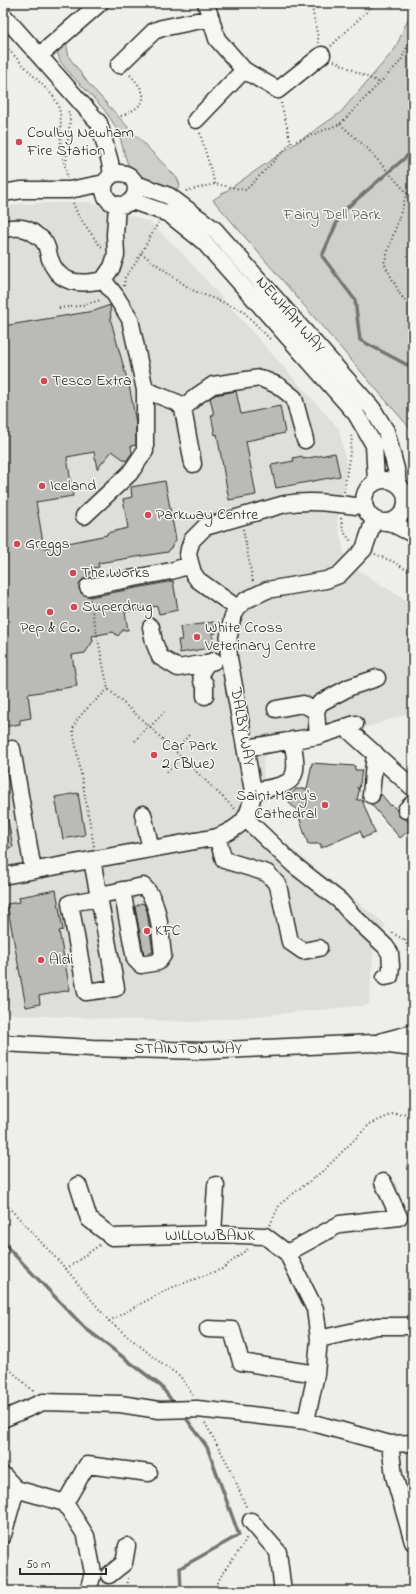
<svg xmlns="http://www.w3.org/2000/svg" width="416" height="1594" font-family="'Indie Flower',sans-serif">
  <style>
    .built { fill: #dededb }
    .green { fill: #cececa; stroke: #7c7c7a }
    .lines { fill: none; stroke-linecap: round; stroke-linejoin: round }
    .stream { stroke: #757573; stroke-width: 3.5 }
    .building { fill: #babab7; stroke: #2b2b2b }
    .minor-casing { stroke: #2b2b2b; stroke-width: 19 }
    .path { stroke: #2b2b2b; stroke-width: 2; stroke-dasharray: 1 3; stroke-linecap: butt }
    .minor { stroke: #f6f6f2; stroke-width: 16 }
    .poi-dot { fill: #d1495b; stroke: #f6f6f2; stroke-width: 1.5 }
    .labels { text-anchor: middle; dominant-baseline: central; stroke-width: 3; stroke-linejoin: round; paint-order: stroke }
    .poi-label { font-size: 16px; fill: #2b2b2b; stroke: #f6f6f2; text-anchor: start }
    .park-label { font-size: 16px; fill: #545453; stroke: #f6f6f2 }
    .street-label { font-size: 16px; fill: #2b2b2b; stroke: #f6f6f2 }
  </style>
  <rect width="100%" height="100%" fill="#eeeeea"/>
  <filter id="ink" filterUnits="userSpaceOnUse"><feTurbulence type="fractalNoise" baseFrequency=".025" numOctaves="2"/><feDisplacementMap in="SourceGraphic" scale="8" xChannelSelector="R" yChannelSelector="G"/><feConvolveMatrix kernelMatrix="1 2 1 2 8 2 1 2 1" color-interpolation-filters="sRGB"/></filter>
  <g filter="url(#ink)">
    <!-- built -->
    <path class="built" d="M90,202L150,222L182,253L339,429L347,466L337,521L346,562L413,605V712L340,736L267,753L263,759L264,779L262,802L255,819L386,925L374,943L369,1005L194,1022L20,1015L3,1012V208L19,204Z"/>
    <!-- green -->
    <path class="green" d="M413,8V435L408,426L213,200L340,113L395,49Z
      M66,42L69,57L88,83L127,126L177,178L180,185L179,188L171,190L137,179C124,166 124,143 116,128C103,102 76,84 60,61L57,51V46Z"/>
    <g class="lines">
      <!-- stream -->
      <path class="stream" d="M413,151L341,213L322,256L355,300L360,340L413,368
        M3,1240L8,1248L85,1328L161,1386L175,1405
        M181,1591L180,1568L239,1535L207,1447L183,1414"/>
    </g>
    <!-- building -->
    <path class="building" d="M110,305L111,321L130,390L136,423V445L131,446L132,453L126,461L112,451L97,469L94,452L67,457L73,496L36,502L44,548L107,535V533L128,528L123,499L132,497L131,487L165,481L176,540L168,552L98,563L99,567L93,568L88,577L82,580L79,588L81,593L90,597L173,581L178,610L159,614L157,606L125,612L128,630H123L118,636L113,632L92,636L93,641L85,653L72,655L77,686L28,694L31,718L20,720V724L3,727V326L94,311Z
      M236,391L241,414L280,406L285,433L246,441L256,495L229,500L217,434L215,435L211,415H214L210,398L215,395Z
      M335,453L340,476L276,488L271,465L294,461L293,458L302,456L303,459Z
      M214,622L216,633L212,634L215,647L180,653L178,640H182L180,627Z
      M312,763L355,766V770H362L359,790L357,787L359,791L357,800H362L375,833L363,838L360,831L321,848V844H308L299,817L295,815L298,811L289,803L290,801L288,798L296,789H307Z
      M78,793L85,835L63,839L55,797Z
      M381,794L391,806L392,805L397,810L399,816L406,819L412,828L400,838L371,804L378,801Z
      M8,820L13,847L3,849V821Z
      M56,890L63,930L59,931L70,990L39,996L40,1004L26,1007L7,904L20,902L19,897Z
      M141,903L144,904L147,911L153,952L144,955L135,907Z"/>
    <g class="lines">
      <defs>
        <path id="minor" d="M206,3L217,39L244,70L278,90L322,55
          M3,15L99,123L110,162L112,175
          M40,55L100,3
          M119,65L154,31L162,28L211,18
          M196,120L244,70
          M104 189a16 16 0 1 1 32 0a16 16 0 1 1-32 0Z
          M136,184L169,196L215,230L372,408L386,431L397,473V484
          M3,193L22,190H69L105,183
          M132,201L169,214L204,242L356,414L374,445L376,481
          M3,229C16,227 27,226 37,236C39,237 43,239 44,242C48,246 48,254 50,259C59,285 80,285 103,280
          M145,390L178,403L183,409L193,464
          M183,409L194,398L213,385L260,378L279,386L294,398L305,440
          M364 501a21 21 0 1 1 42 0a21 21 0 1 1-42 0Z
          M84,516L130,473L145,451V390L130,319L115,295L103,280L112,267L116,255L115,235L117,205
          M389,522L413,534
          M88,587L171,571L190,565
          M237,608L198,580L193,573L188,555L189,549L192,540L205,527L285,504C309,500 332,503 356,506
          M151,627L154,642L160,657L178,668L207,663
          M205,696V684L202,681L201,672L207,663L214,661
          M276,709L303,704L316,711
          M345,727L413,788
          M318,736L316,711L320,703L350,687L377,678
          M246,748L318,736L355,724
          M12,749L33,870
          M253,791C293,784 301,784 292,740
          M371,795L375,753
          M406,810L413,803
          M143,814L151,849
          M246,819L294,865L340,901L353,916L385,946L390,953L391,966L390,976L385,977
          M217,837L224,860L267,873L278,885L290,942L303,951L319,948
          M92,860L116,988L86,992L70,903L99,898
          M3,876L217,837C242,827 250,819 253,791L229,658L228,641L232,619L237,608L246,600L267,590L326,580L339,575L364,549L374,520
          M100,895L143,886C160,900 160,934 163,955L158,962L141,965L135,959L122,890
          M383,1041L413,1033
          M3,1043L92,1048L203,1051L374,1043L413,1048
          M78,1185L89,1219L112,1237L213,1234L265,1236L287,1253L315,1309L319,1339L316,1374L306,1421
          M213,1234L216,1185
          M287,1253L340,1224L399,1217L383,1182
          M208,1329L232,1330L241,1362L316,1374
          M319,1339L377,1326H413
          M3,1419L43,1402L120,1404L159,1410L197,1409L306,1421L390,1444L413,1443
          M390,1444L394,1476L413,1542
          M3,1475L16,1489L65,1503L86,1536L93,1573L88,1591
          M65,1503L87,1465L149,1473
          M251,1521L278,1552L283,1591
          M3,1535L16,1489
          M109,1575L124,1563L127,1546"/>
      </defs>
      <!-- minor casing -->
      <use href="#minor" class="minor-casing"/>
      <!-- path -->
      <path class="path" d="M311,3L319,43
        M398,3L413,5
        M3,44L53,96C65,114 59,128 61,147C62,158 66,167 67,178
        M331,46L376,3
        M334,61L380,83
        M281,103L291,143
        M121,116C148,105 150,95 129,74
        M340,124L367,148L407,193L413,194
        M200,133L215,184
        M66,164L70,120L68,109
        M186,191L215,184L246,190L291,143L340,124L401,61L413,33
        M407,193L384,263L400,294L413,311
        M73,203L78,215L100,246L103,247
        M141,253L192,290L242,310L270,339
        M124,286L125,277L135,264L158,223
        M59,308L79,306L101,300
        M344,492L352,438L350,433
        M341,518C342,528 344,534 352,542
        M243,529L253,582
        M375,554L394,562L413,574
        M90,600L108,689L150,727L235,809
        M150,727L164,712
        M135,741L148,726
        M175,751L189,735
        M167,772L181,757
        M94,846L73,730C75,716 97,700 108,689
        M392,933L405,940
        M413,941L405,940L413,959
        M3,1201L66,1269L109,1321L162,1364L180,1376L194,1397
        M270,1225L280,1204L324,1170L370,1124L393,1114L413,1115
        M66,1269L101,1244
        M109,1321L168,1289L222,1269L249,1248
        M3,1363L34,1392
        M205,1423L231,1470L247,1509
        M127,1591L128,1578
        M217,1591C216,1572 241,1555 247,1536"/>
      <!-- minor -->
      <use href="#minor" class="minor"/>
    </g>
  </g>
  <!-- markers -->
  <g class="poi-dot">
    <circle cx="19" cy="142" r="4"/>
    <circle cx="44" cy="381" r="4"/>
    <circle cx="42" cy="486" r="4"/>
    <circle cx="148" cy="515" r="4"/>
    <circle cx="17" cy="544" r="4"/>
    <circle cx="73" cy="573" r="4"/>
    <circle cx="74" cy="607" r="4"/>
    <circle cx="50" cy="612" r="4"/>
    <circle cx="197" cy="637" r="4"/>
    <circle cx="154" cy="755" r="4"/>
    <circle cx="325" cy="805" r="4"/>
    <circle cx="147" cy="931" r="4"/>
    <circle cx="41" cy="960" r="4"/>
  </g>
  <g class="labels">
    <!-- poi labels -->
    <g class="poi-label">
      <text x="27" y="133">Coulby Newham<tspan x="27" dy="18">Fire Station</tspan></text>
      <text x="52" y="381">Tesco Extra</text>
      <text x="50" y="486">Iceland</text>
      <text x="156" y="515">Parkway Centre</text>
      <text x="25" y="544">Greggs</text>
      <text x="81" y="573">The Works</text>
      <text x="82" y="607">Superdrug</text>
      <text x="50" y="628" text-anchor="middle">Pep &amp; Co.</text>
      <text x="205" y="628">White Cross<tspan x="205" dy="18">Veterinary Centre</tspan></text>
      <text x="162" y="746">Car Park<tspan x="162" dy="18">2 (Blue)</tspan></text>
      <text x="317" y="796" text-anchor="end">Saint Mary's<tspan x="317" dy="18">Cathedral</tspan></text>
      <text x="155" y="931">KFC</text>
      <text x="49" y="960">Aldi</text>
    </g>
    <!-- park labels -->
    <g class="park-label">
      <text x="332" y="215">Fairy Dell Park</text>
    </g>
    <!-- street labels -->
    <g class="street-label">
      <text transform="translate(290 315) rotate(49)">NEWHAM WAY</text>
      <text transform="translate(242 727) rotate(80)">DALBY WAY</text>
      <text x="188" y="1049">STAINTON WAY</text>
      <text x="210" y="1236">WILLOWBANK</text>
    </g>
  </g>
  <!-- margin -->
  <rect width="416" height="1594" fill="none" stroke="#f6f6f2" stroke-width="16"/>
  <rect x="8" y="8" width="400" height="1578" fill="none" stroke="#2b2b2b" stroke-width="1.5" filter="url(#ink)"/>
  <!-- scale -->
  <path d="M20 1568v6h86v-6" fill="none" stroke="#2b2b2b" stroke-width="2"/>
  <text x="26" y="1568" font-size="12" fill="#2b2b2b" stroke="#f6f6f2" stroke-width="3" paint-order="stroke">50 m</text>
</svg>
